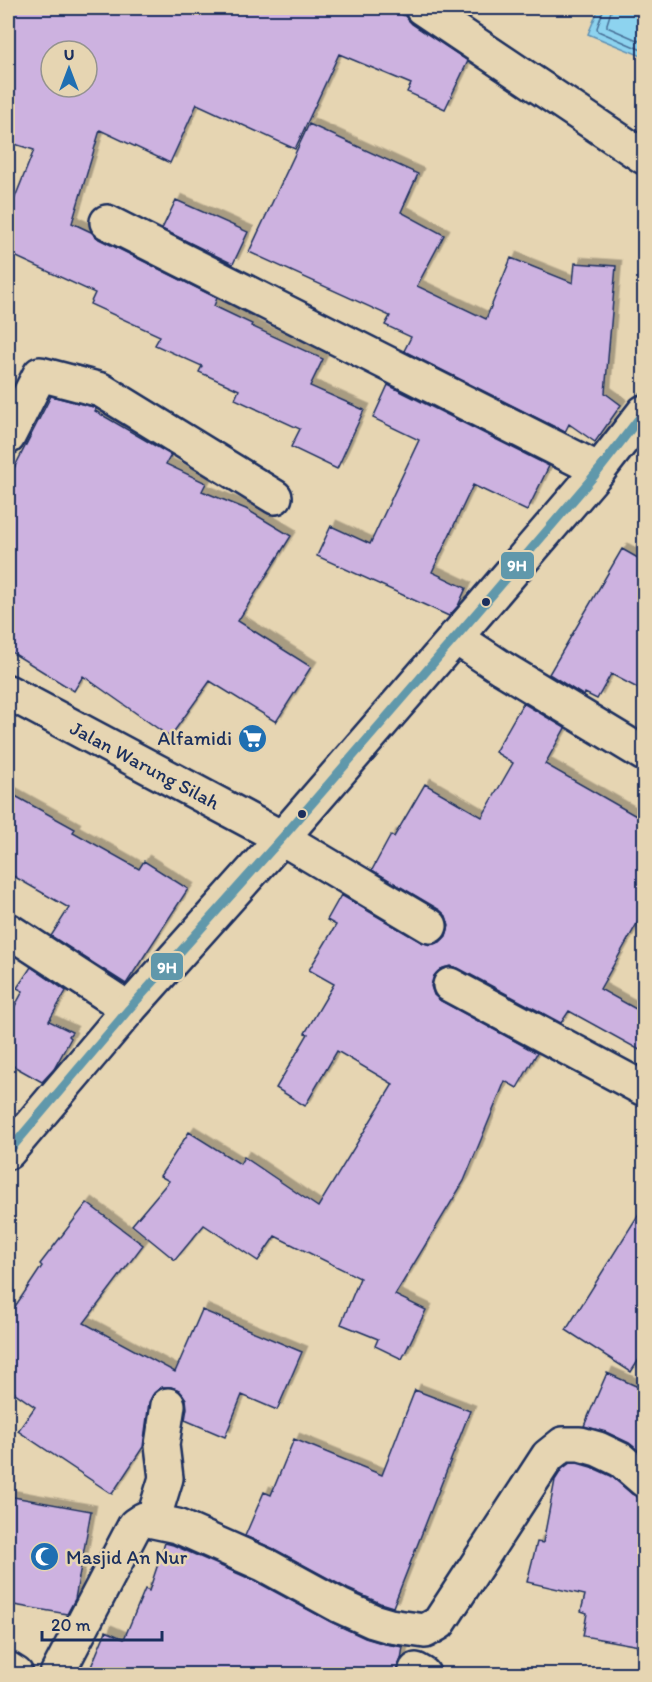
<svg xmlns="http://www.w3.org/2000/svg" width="652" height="1682" font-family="Itim,sans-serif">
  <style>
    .water { fill: #8dd3ef; stroke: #5f91b5; stroke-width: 1.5 }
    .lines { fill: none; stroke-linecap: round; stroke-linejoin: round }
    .shore { stroke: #497198; stroke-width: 1.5 }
    .building { fill: #cdb2e0; stroke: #1b2f5e; stroke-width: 1.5; fill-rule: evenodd; filter: url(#shadow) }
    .street-casing { stroke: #1b2f5e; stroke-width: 38 }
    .secondary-casing { stroke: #1b2f5e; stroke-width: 38 }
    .street { stroke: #e6d5b2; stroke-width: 33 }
    .secondary { stroke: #e6d5b2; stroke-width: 33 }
    .bus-1-casing { stroke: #e6d5b2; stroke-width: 14 }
    .bus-1 { stroke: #6098ab; stroke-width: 9 }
    .bus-dot { fill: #1b2f5e; stroke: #e6d5b2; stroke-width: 2 }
    .labels { text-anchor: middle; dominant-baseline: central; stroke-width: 5; stroke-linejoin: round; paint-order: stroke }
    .poi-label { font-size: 20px; fill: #1b2f5e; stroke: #e6d5b2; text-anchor: end }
    .street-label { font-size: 20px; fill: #1b2f5e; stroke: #e6d5b2 }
    .line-badge { stroke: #e6d5b2; stroke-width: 2 }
    .badge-label { font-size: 16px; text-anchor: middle; font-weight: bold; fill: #fff }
  </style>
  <defs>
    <filter id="shadow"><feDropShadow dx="5.5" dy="-5.5" stdDeviation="0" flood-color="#0004"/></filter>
  </defs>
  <rect width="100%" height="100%" fill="#e6d5b2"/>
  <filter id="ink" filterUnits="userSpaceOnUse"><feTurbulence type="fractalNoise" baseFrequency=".0167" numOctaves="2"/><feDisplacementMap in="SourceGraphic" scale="12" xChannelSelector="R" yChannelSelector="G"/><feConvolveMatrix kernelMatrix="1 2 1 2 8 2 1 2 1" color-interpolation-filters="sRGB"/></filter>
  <g filter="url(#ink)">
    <!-- water -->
    <path class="water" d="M599,8H644V57L588,34Z"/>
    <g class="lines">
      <!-- shore -->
      <path class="shore" d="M604,8L597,28L598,31L644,51
        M612,8L607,24V27L644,43"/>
    </g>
    <!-- building -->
    <path class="building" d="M8,8H387L405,16L412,24L468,61L445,109L407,92L411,84L339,54L295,149L197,104L170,163L100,130L72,223L91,232L99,239L217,298L214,306L252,324L251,326L323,359L310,386L364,410L337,469L291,447L300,429L235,399L239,390L199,372L202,366L155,345L160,336L90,304L95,293L8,253V215L34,150L8,142V121L14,97L8,95ZM51,51H87V87H51Z
      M309,124L418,174L401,212L444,235L417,286L486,319L511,258L573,283L575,263L616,266L605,393L621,405L595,442L569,424L565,432L404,351L411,337L385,325L390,316L249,252Z
      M176,200L248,232L233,264L162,229Z
      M388,385L549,466L527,511L473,485L432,572L466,588L458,606L449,616L317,556L331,526L370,544L419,440L373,418Z
      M51,396L94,407L96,409L95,411L171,455L166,464L206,483L202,491L246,509L291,536L238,621L311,667L276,722L210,681L170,737L83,676L74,691L8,650V480Z
      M622,549L645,562V692L611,674L597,699L585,693L584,696L549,674Z
      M523,703L565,728L545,764L645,821L644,911L600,989L645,1014V1053L569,1011L561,1023L458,968L450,966L441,969L434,976L431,986L434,995L441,1001L537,1053L517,1088L505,1081L464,1181L395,1295L426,1310L402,1359L375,1346L378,1339L341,1324L360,1278L275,1236L258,1261L204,1225L175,1260L132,1225L169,1181L160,1176L189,1132L240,1164L244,1157L318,1207L393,1084L337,1051L305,1106L276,1088L308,1034L305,1033L334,984L309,970L336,925L327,920L341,895L421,942L430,945L440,942L446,936L449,926L446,916L440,910L372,870L391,835L394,837L425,784L482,817L513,763L495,752Z
      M8,792L75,829L73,832L139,869L144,861L188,889L126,984L51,936L69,908L8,873Z
      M31,967L66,991L49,1021L72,1032L69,1036L71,1038L54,1069L42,1082L8,1063V1019L23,991L17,988Z
      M87,1203L143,1245L84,1323L175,1372L202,1310L302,1352L277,1410L242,1395L225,1437L185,1420L187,1408L186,1399L179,1390L171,1387H162L154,1393L149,1402L143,1447L112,1494L18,1431L35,1407L8,1388V1317L42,1266L40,1264Z
      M645,1204V1350L631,1372L566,1330Z
      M607,1373L645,1390V1456L629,1443L606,1432L584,1426Z
      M415,1390L470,1411L393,1607L380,1603L348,1589L274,1549L245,1536L264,1492L271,1495L294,1439L382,1475Z
      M570,1463H577L591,1467L611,1476L632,1494L640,1498H645V1647L583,1636L587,1613L581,1611L585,1595L527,1582L537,1542L543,1543L555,1480L562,1469Z
      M8,1496L91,1511L75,1599L67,1614L8,1604Z
      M165,1543L173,1545L257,1582L331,1622L365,1638L385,1644L403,1647L401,1659L397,1670L398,1674H88L106,1631L124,1639L145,1589L149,1591Z"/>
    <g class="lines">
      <defs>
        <path id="street" d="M422,8L644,157
          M107,222L599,470
          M8,437L40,374L101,390L275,497
          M455,637L502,668L644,754
          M282,838L430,926
          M8,930L129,1009
          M450,985L644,1089
          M153,1520L166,1478L162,1445L168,1405
          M8,1669L16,1674
          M416,1670L423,1674
          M57,1674L135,1525L144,1519L177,1526L265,1565L340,1606L373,1621L390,1626L425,1631L439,1623L548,1456L563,1444H580L598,1449L621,1460L644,1480"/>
        <path id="secondary" d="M8,692L282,838
          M8,1152L129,1009L282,838L486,602L599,470L644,412"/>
      </defs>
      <!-- street casing -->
      <use href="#street" class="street-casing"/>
      <!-- secondary casing -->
      <use href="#secondary" class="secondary-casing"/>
      <!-- street -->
      <use href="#street" class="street"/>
      <!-- secondary -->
      <use href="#secondary" class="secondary"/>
      <defs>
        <path id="bus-1" d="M8,1152L129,1009L282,838L486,602L599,470L644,412"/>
      </defs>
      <!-- bus-1 casing -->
      <use href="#bus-1" class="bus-1-casing"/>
      <!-- bus-1 -->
      <use href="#bus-1" class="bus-1"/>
    </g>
  </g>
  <!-- icons -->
  <defs>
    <symbol id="supermarket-disc" viewBox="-11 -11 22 22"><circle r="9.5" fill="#1f6fb2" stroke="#e6d5b2"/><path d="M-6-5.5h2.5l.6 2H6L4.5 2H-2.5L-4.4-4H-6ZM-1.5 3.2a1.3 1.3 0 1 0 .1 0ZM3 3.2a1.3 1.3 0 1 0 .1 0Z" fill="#fff"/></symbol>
    <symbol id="mosque-disc" viewBox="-11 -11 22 22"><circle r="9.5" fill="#1f6fb2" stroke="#e6d5b2"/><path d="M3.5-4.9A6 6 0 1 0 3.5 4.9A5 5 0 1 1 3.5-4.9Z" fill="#fff"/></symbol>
  </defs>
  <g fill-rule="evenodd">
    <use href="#supermarket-disc" x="236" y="722" width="33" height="33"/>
    <use href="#mosque-disc" x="28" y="1540" width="33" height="33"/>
  </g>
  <!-- markers -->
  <g class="bus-dot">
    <circle cx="486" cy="602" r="5"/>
    <circle cx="302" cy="814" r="5"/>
  </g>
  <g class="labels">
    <!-- poi labels -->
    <g class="poi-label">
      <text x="232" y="738">Alfamidi</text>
      <text x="66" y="1557" text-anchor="start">Masjid An Nur</text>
    </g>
    <!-- street labels -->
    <g class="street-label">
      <text transform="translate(145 765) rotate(28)">Jalan Warung Silah</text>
    </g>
  </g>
  <g class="line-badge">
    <rect x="500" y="551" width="35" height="29" rx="6" fill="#6098ab"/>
    <rect x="150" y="952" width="34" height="29" rx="6" fill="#6098ab"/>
  </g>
  <g class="badge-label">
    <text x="517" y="571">9H</text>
    <text x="167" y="973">9H</text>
  </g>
  <!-- margin -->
  <rect width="652" height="1682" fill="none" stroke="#e6d5b2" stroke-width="30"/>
  <rect x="15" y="15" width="622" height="1652" fill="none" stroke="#1b2f5e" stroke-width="2" filter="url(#ink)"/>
  <!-- north arrow -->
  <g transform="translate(69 69)"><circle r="28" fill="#e6d5b2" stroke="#959390" stroke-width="1.5"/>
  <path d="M0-4.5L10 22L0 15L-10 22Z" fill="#1f6fb2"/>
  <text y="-9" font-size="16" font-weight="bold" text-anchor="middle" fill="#1b2f5e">U</text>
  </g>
  <!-- scale -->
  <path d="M42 1631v9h120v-9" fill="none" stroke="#1b2f5e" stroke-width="3"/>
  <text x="51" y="1631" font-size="18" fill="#1b2f5e" stroke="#e6d5b2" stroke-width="4.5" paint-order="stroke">20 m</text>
</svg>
